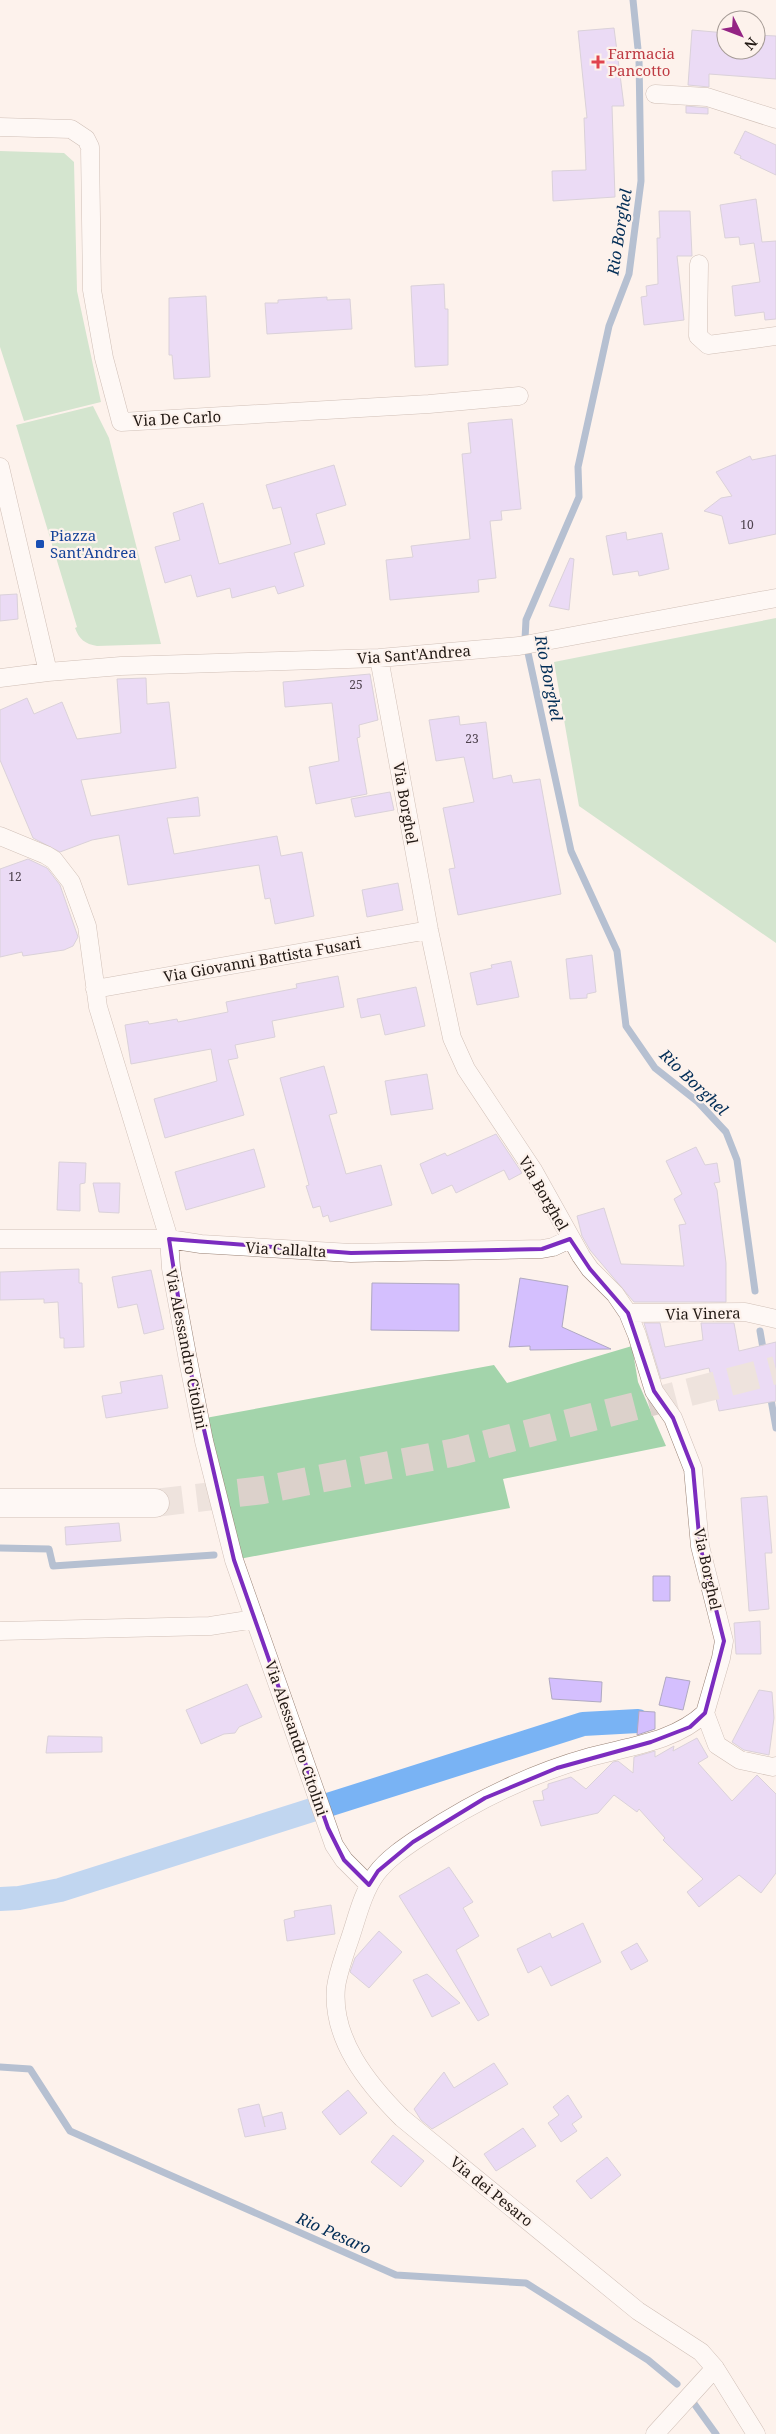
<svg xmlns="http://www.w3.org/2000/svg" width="776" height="2434" font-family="'Noto Serif',serif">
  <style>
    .green { fill: #a3d4ab }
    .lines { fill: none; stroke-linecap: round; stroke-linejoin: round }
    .stream { stroke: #5f84b0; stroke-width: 7 }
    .canal { stroke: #79b3f4; stroke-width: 24 }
    .building { fill: #d4bffe; stroke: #b0a9c1 }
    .primary-tunnel { stroke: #dcd1cb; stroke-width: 28; stroke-dasharray: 28 14; stroke-linecap: butt }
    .street-casing { stroke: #9a8376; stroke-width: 19 }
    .primary-casing { stroke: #9a8376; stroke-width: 29 }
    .street { stroke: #fff; stroke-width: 18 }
    .primary { stroke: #fff; stroke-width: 28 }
    .marked { fill: none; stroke: #7b2cbf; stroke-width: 4; stroke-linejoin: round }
    .health-dot { fill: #e0444e; stroke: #fdf2ec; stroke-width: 2 }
    .transit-dot { fill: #1a4fb4; stroke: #fdf2ec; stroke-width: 2 }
    .labels { text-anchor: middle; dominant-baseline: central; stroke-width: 4.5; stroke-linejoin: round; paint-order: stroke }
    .number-label { font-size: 12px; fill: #4e424e }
    .health-label { font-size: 15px; fill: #be3a42; stroke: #fdf2ec; text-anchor: start }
    .street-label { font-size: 15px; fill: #211813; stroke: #fdf2ec }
    .transit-label { font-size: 15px; fill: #164399; stroke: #fdf2ec; text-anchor: start }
    .water-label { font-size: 16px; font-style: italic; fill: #022d56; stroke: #fdf2ec }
  </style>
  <rect width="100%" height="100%" fill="#fdf2ec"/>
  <!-- green -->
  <path class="green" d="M0,151L64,153L74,162L77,291L101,402L24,421L0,347Z
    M93,406L109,438L161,644L97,646C85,644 79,639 75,628L77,627L16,425Z
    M776,618V943L579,806L554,662Z
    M632,1346L638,1382L666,1446L503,1479L510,1508L234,1560L200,1419L494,1365L507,1383Z"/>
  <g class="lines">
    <!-- stream -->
    <path class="stream" d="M633,0L639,59L641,181L629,274L609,326L578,467L579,497L526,620L525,639L571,851L617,951L626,1026L655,1068L698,1102L726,1132L737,1160L755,1291
      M760,1331L764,1354
      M770,1394L776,1428
      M0,1548L49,1549L53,1566L214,1555
      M0,2067L30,2069L70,2131L396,2275L526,2283L648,2360L677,2384
      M690,2398L716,2434"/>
    <!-- canal -->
    <path class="canal" d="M0,1899L19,1898L60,1890L583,1724L638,1721"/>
  </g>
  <!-- building -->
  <path class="building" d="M614,28L624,106H612L615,197L553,201L552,171L586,170L584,118H587L578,31Z
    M692,30L726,33V50H756V35L776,36V79L709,74V87L688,85Z
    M686,106L708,108V114L686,113Z
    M745,131L776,145V175L740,158L741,156L734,153Z
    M756,199L762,242L776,241V319L765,320L764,312L735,316L732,286L760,282L754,243L740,245L739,237L725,238L720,205Z
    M659,211H690L692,256H677L684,320L644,325L641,297L647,296L646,286L658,284L657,238H660Z
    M444,284L445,309H448V365L415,367L411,286Z
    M206,296L210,377L174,379L172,355H169V298Z
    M327,297V300L350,299L352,329L267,334L265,303H278V300Z
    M512,419L521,509L501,511L502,520L490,521L496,578L478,580L479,592L390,600L386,560L413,557L411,546L470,539L462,454L471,453L468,423Z
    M776,455V534L729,544L722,516L704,511L721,498L732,496L716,472L750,456L752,460Z
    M334,465L346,505L316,514L325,544L294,553L304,586L278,594L275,586L232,598L230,588L197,597L191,575L165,583L155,547L180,540L173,513L203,503L219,564L291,544L281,507L273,509L266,485Z
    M626,532L627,540L662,533L669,569L639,576L638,571L613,575L606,536Z
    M570,558L574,559L569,610L549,606Z
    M17,594L18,619L0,621V595Z
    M370,674L378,720L359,725L360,737L357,738L367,794L316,804L309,767L339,761L332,703L285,707L283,682Z
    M146,678L147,704L169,702L176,768L81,780L91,816L198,797L200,816L167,818L174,854L277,836L281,856L302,852L314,916L275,924L270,898L265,899L259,865L128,885L119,835L92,840L60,852L33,838L0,760V710L27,698L34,714L62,702L77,739L121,733L117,679Z
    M459,716L460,725L486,722L493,779L511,775L513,783L540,779L561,894L458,915L449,869L455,868L443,808L474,802L464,757L436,761L429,720Z
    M390,792L394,810L355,817L351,799Z
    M28,859L47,868L60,885L78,937L73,946L64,950L23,956L22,952L0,957V869Z
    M398,883L403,910L367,917L362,890Z
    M592,955L596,992L587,994V998L570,999L566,959Z
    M511,961L519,997L477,1005L470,973L492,968L491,965Z
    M338,976L344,1007L272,1021L275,1037L235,1045L238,1058L228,1060L244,1115L165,1138L154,1099L217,1081L211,1049L131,1064L125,1025L148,1021L149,1024L177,1019L178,1022L228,1012L226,1002L297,988L296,984Z
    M416,987L425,1026L385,1035L380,1014L361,1018L357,999Z
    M324,1066L337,1113L329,1115L346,1174L381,1165L392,1205L330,1222L328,1215L323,1217L320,1206L313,1208L306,1186L309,1185L280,1078Z
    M427,1074L433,1109L391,1115L385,1081Z
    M496,1134L522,1173L509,1180L504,1170L456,1193L452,1185L432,1194L420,1164L445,1153L447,1156Z
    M696,1147L705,1165L717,1163L720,1182L714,1183L717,1190L726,1263V1302H634L590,1250L582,1236L577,1216L604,1208L621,1264L684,1266L679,1225L686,1224L674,1199L682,1194L666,1161Z
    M254,1149L265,1187L186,1210L175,1172Z
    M59,1162L86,1163L85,1183L80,1184V1211L57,1210Z
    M93,1183H120L119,1213L99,1212Z
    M79,1269V1283H82L84,1347L64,1348V1338H60L58,1302L44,1303V1299L0,1300V1272Z
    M151,1270L164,1329L144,1334L137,1304L118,1308L112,1277Z
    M520,1278L568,1286L562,1327L611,1349L530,1350V1346L509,1347Z
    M372,1283L459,1284V1331L371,1330Z
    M644,1323H660L665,1347L703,1340L701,1323H734L739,1351L776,1342V1401L719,1411L709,1368L661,1379Z
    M162,1375L168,1408L106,1418L102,1396L122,1393L120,1382Z
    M767,1496L772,1553H765L769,1609L749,1611L741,1498Z
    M119,1523L121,1541L66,1545L65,1527Z
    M653,1576H670V1601H653Z
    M760,1621L761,1654H736L734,1623Z
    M666,1677L690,1681L683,1710L659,1705Z
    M549,1678L602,1682L601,1702L552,1699Z
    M247,1684L262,1717L239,1727L235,1733L224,1734L201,1744L186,1710Z
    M759,1690L772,1692L774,1718L769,1755L744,1750L732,1742Z
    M639,1711L655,1712V1729L637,1735Z
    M48,1736L102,1737V1752L46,1753Z
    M697,1738L708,1757L698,1763L732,1801L757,1775L776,1794V1873L761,1893L739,1875L699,1907L687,1892L703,1879L663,1840L665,1838L639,1809L637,1812L614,1795L598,1813L541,1826L533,1801L544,1800L542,1791L548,1788V1784L571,1777L586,1789L613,1762L618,1761L633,1773L634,1757L655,1751V1757L674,1746L673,1751Z
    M449,1867L473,1902L463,1908L479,1936L456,1950L489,2015L478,2021L399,1896Z
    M331,1905L335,1934L287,1941L284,1920L295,1917L294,1911Z
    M583,1923L601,1962L551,1986L541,1966L528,1973L517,1949L550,1933L552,1938Z
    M379,1931L402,1952L369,1988L350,1972L355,1958Z
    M637,1943L648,1961L631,1970L621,1952Z
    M427,1974L460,2003L432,2017L413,1980Z
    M494,2063L508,2084L432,2129L421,2120L414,2109L444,2072L454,2088Z
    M348,2090L367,2113L340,2135L322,2112Z
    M568,2095L582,2117L572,2124L577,2131L561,2142L548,2123L559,2115L553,2107Z
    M259,2104L265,2127L263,2117L282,2112L286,2129L245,2137L238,2109Z
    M523,2128L536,2146L496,2171L484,2154Z
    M393,2135L424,2161L401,2187L371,2162Z
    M607,2157L621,2175L591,2199L576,2181Z"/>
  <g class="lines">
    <!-- primary-tunnel -->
    <path class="primary-tunnel" d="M155,1503L263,1490L456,1452L776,1370"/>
    <defs>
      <path id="street" d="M655,94L707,97L776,119
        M0,127L71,129L86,139L90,147L92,290L104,358L121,422L429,404L519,396
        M699,264L698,336L708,345L776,336
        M0,467L48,672
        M379,658L429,930L452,1038L466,1069L533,1170L581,1256L590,1269L615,1294L628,1313L637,1335L654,1391L673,1418L693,1469L700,1546L724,1641L721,1658L705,1713L717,1745L740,1760L773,1767L776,1766
        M0,678L48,672L121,666L379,658L519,646L776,598
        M0,836L46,855L54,860L71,882L87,926L98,1007L169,1239L171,1268L188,1360L204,1441L234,1560L334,1845L344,1860L369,1885
        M95,989L429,930
        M0,1239H169L201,1244L351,1253L542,1249L553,1247L570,1239
        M628,1313L745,1312L776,1319
        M0,1631L210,1626L255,1619
        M705,1713C674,1742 630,1746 590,1757C529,1774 473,1802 420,1837C405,1847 387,1859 376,1874C361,1895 356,1923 347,1947C343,1960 338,1973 336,1987C331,2039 368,2084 402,2118L638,2311L701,2352L715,2368L756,2434
        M655,2434L715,2368"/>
      <path id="primary" d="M0,1503H155"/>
    </defs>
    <!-- street casing -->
    <use href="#street" class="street-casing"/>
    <!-- primary casing -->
    <use href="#primary" class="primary-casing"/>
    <!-- street -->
    <use href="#street" class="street"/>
    <!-- primary -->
    <use href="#primary" class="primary"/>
  </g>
  <!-- marked area -->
  <path d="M0 0H776V2434H0ZM169,1239L351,1253L542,1249L570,1239L590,1269L628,1313L654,1391L673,1418L693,1469L700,1546L724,1641L705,1713L690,1727L651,1742L557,1768L485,1798L413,1842L378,1871L369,1885L344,1860L328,1828L234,1560L188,1360Z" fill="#fdf2ec" fill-opacity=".55" fill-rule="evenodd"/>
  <path class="marked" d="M169,1239L351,1253L542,1249L570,1239L590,1269L628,1313L654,1391L673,1418L693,1469L700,1546L724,1641L705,1713L690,1727L651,1742L557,1768L485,1798L413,1842L378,1871L369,1885L344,1860L328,1828L234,1560L188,1360Z"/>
  <!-- markers -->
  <path class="health-dot" d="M595.5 54.5h5v5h5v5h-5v5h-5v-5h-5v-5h5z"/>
  <rect class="transit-dot" x="35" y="539" width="10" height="10" rx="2.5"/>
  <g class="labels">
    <!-- number labels -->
    <g class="number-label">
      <text x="747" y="524">10</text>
      <text x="356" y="684">25</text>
      <text x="472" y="738">23</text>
      <text x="15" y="876">12</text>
    </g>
    <!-- health labels -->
    <g class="health-label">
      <text x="608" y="53">Farmacia<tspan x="608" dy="17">Pancotto</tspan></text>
    </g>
    <!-- street labels -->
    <g class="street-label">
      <text transform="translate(177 418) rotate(-3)">Via De Carlo</text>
      <text transform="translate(414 654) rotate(-4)">Via Sant'Andrea</text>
      <text transform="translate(406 803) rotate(80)">Via Borghel</text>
      <text transform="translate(262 959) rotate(-10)">Via Giovanni Battista Fusari</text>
      <text transform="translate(544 1193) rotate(60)">Via Borghel</text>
      <text transform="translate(286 1249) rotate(3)">Via Callalta</text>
      <text transform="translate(703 1313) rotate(-1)">Via Vinera</text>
      <text transform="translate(187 1349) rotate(79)">Via Alessandro Citolini</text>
      <text transform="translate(708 1569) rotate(78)">Via Borghel</text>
      <text transform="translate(297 1738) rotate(71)">Via Alessandro Citolini</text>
      <text transform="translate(492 2191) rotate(39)">Via dei Pesaro</text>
    </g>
    <!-- transit labels -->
    <g class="transit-label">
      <text x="50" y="535">Piazza<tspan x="50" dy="17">Sant'Andrea</tspan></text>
    </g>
    <!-- water labels -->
    <g class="water-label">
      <text transform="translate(619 232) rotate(-81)">Rio Borghel</text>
      <text transform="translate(549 678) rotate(79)">Rio Borghel</text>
      <text transform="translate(694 1082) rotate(44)">Rio Borghel</text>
      <text transform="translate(334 2233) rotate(24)">Rio Pesaro</text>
    </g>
  </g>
  <!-- north arrow -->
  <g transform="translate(741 35) rotate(132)"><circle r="24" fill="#fdf2ec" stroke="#a59b95"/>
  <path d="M0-4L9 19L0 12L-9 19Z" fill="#942484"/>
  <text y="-8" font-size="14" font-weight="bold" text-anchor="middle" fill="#211813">N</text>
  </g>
</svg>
